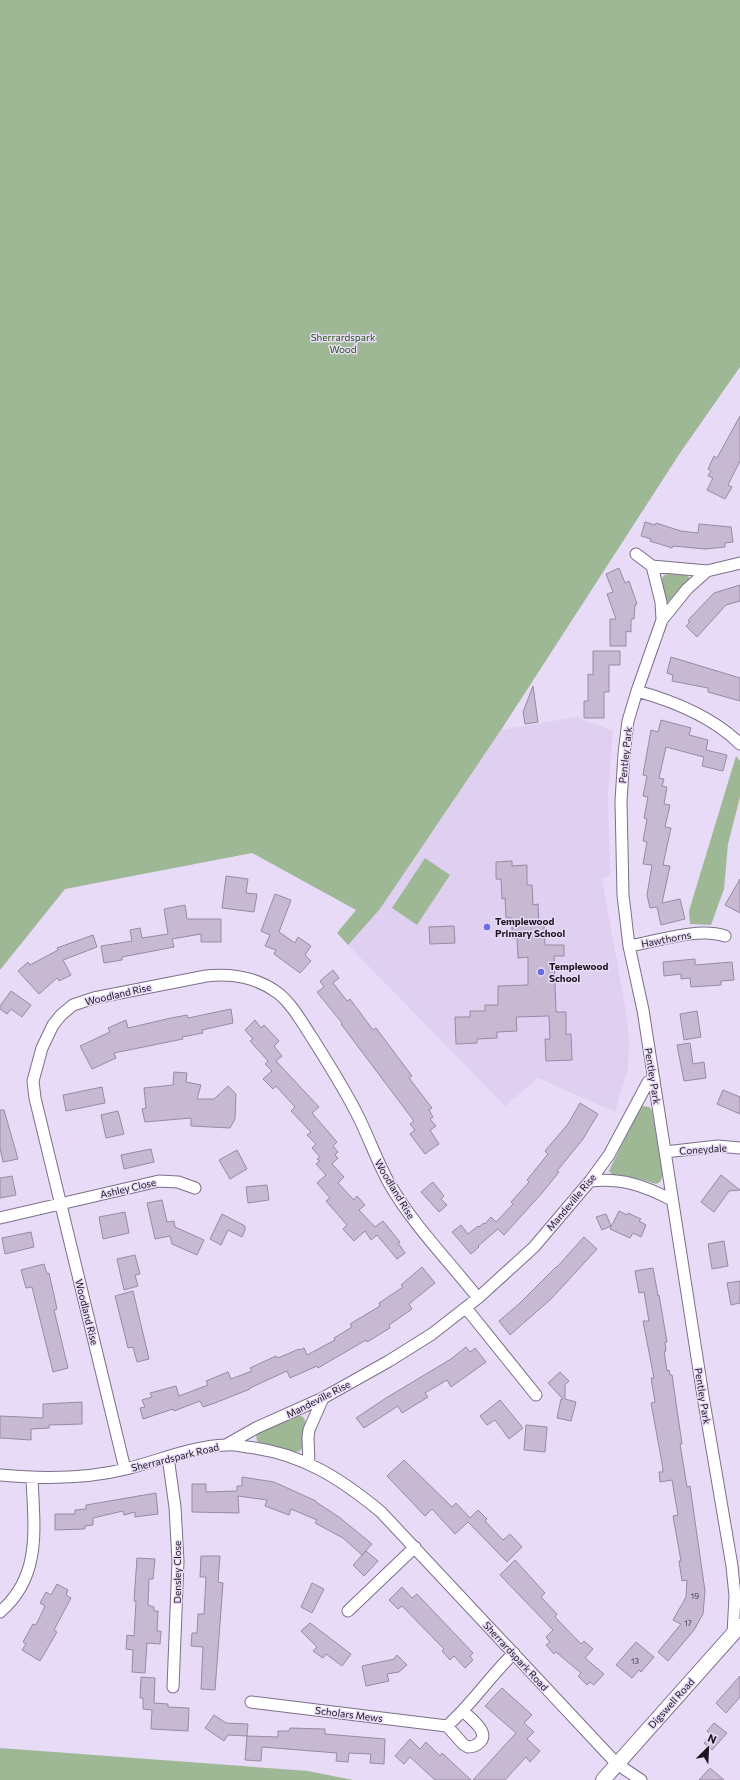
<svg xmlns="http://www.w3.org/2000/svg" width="740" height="1780" font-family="Commissioner,sans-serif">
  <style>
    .built { fill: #dfcff1 }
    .green { fill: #9eb895 }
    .building { fill: #c7b9d2; stroke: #988aa2 }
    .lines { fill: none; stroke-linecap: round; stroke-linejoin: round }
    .minor-casing { stroke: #7b7088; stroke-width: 13 }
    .tertiary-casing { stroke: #7b7088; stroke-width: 16 }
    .minor { stroke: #fff; stroke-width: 11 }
    .tertiary { stroke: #fff; stroke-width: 14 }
    .poi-dot { fill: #696de7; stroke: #e8dbf7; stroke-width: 1.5 }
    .labels { text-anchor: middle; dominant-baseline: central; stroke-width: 3; stroke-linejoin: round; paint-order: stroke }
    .number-label { font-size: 8px; fill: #46404c }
    .park-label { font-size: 10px; fill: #265410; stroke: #e8dbf7 }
    .street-label { font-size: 10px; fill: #1b1720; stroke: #e8dbf7 }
    .poi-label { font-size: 10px; font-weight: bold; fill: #1b1720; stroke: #e8dbf7; text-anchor: start }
  </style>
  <rect width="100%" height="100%" fill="#e8dbf7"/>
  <!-- built -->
  <path class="built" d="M576,717L613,731L608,793L610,876L602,879L626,1012L629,1041L628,1068L615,1112L538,1078L505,1106L348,945L380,909L501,730Z"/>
  <!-- green -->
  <path class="green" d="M0,0H740V367L680,453L501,730L380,909L348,945L337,933L356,910L252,853L65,889L0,970Z
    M668,574H685L689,577V579L669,601L667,602L661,580L664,575Z
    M736,756L740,761V797L728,844L724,889L711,925L690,924L689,911Z
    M425,858L450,875L417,925L392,908Z
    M642,1106L649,1107L652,1111L663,1175L660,1182L656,1184L640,1179L613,1175L609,1171L640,1108Z
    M298,1415L303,1417C309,1424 306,1445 300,1451L295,1452L260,1443L257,1441L256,1434Z
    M0,1748L308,1771L353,1780H0Z"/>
  <!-- building -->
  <path class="building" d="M740,416V461L728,485L732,487L725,499L707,490L713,478L708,476L711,471L708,469L714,456L717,458Z
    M645,522L655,525L656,523L681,531L698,533L699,524L731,527L733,542L725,543V547L705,549L673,546L672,548L650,541L651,539L641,536Z
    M619,568L625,583L629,581L637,604L635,605L634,619H631V632L626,631V646H610V619H616L607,594L613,592L606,574Z
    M740,585V601L726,605L697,637L686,626L690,622L688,621L691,617L714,593Z
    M593,651H620V665H609V692H604V718H584V701H588V674L593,675Z
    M671,657L740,678V701L708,692V688L672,681L673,675L667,673Z
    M533,686L538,722L525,724L523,712Z
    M661,720L691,728L689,735L708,740L706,750L727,755L723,771L702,766L704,757L666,747L659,778L664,779L662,786L667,787L664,804L670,805L665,827L671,828L663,865L670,866L662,903L680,899L685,919L661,925L657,907L650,908L647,895L652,865L643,864L647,842L643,841L647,819L644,818L648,797L643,796L647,776L643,775L651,730L658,732Z
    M512,861V866L527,865V885H532L533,905L538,904L539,925L544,924L545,945H564V956H554L556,1012H566V1034H571L572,1060L546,1061L545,1039H550L549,1016L516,1017L517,1031L497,1032V1038L477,1039V1043L456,1044L455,1017H470V1011H485V1005H498V986L528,985V957L518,958L517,938H512V918H506L505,898L502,899L501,879H496V862Z
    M226,876L248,879L246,893L257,894L254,912L222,908Z
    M740,879V913L725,905Z
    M275,894L291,900L279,932L295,943L298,937L311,946L305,955L311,961L300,973L274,954L276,950L265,946L270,935L261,931Z
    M185,905L187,919H221V942H201V934L172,939L174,947L122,957V960L104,963L101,946L132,941L130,930L140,928L142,938L168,934L164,909Z
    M454,926L455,943L430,944L429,927Z
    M93,935L97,947L63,960L71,975L59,981L57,978L39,994L18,971L28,962L30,965L58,950L57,948Z
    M695,959V965L732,962L734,980L721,981V985L691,987L690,978L681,979V974L664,976L663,962Z
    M333,970L339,978L333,983L347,1001L350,999L373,1030L376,1028L412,1076L409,1078L432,1108L429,1110L433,1117L430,1119L436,1126L430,1130L439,1144L425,1154L410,1134L415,1130L410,1124L414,1121L341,1024L342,1023L317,992L324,987L320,981Z
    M11,991L31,1005L22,1017L11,1009L7,1014L0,1009V1006Z
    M231,1009L233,1023L202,1030L203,1033L182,1037L183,1039L114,1053L116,1058L92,1069L80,1046L110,1032L108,1028L126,1020L128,1028L171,1018L187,1015L188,1018Z
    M697,1011L701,1037L684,1040L680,1014Z
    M255,1020L261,1028L264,1025L279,1041L274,1046L282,1056L276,1061L319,1107L312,1113L337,1142L333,1146L338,1152L335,1155L338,1158L332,1164L344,1177L338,1183L354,1200L357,1196L365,1205L359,1210L375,1227L383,1221L400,1242L398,1243L405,1253L397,1259L377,1235L371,1240L365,1231L354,1241L343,1229L347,1225L326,1201L330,1198L317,1183L326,1175L316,1164L320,1161L317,1159L320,1157L312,1148L316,1144L307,1135L311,1132L291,1111L295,1107L276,1086L273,1089L263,1079L272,1071L265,1064L268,1061L250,1041L253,1039L245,1030Z
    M690,1043L693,1064L704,1062L706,1078L684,1081L677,1045Z
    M174,1072L187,1073L186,1082L201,1085L197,1099H214L228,1086L236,1094L235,1119L230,1128L191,1126V1118L145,1122L142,1109L146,1108L144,1088L173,1085Z
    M102,1087L105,1103L66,1111L63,1095Z
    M723,1090L740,1097V1114L717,1104Z
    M580,1103L598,1114L583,1139L557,1171L559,1172L542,1193L504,1235L498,1229L478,1246L479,1247L471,1254L452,1232L461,1225L468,1234L478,1226L479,1227L484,1223L485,1224L491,1217L496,1222L513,1204L511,1202L529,1182L527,1180L548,1154L545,1151L568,1124Z
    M0,1110H4L18,1159L3,1162L0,1148Z
    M118,1111L124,1134L106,1138L101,1115Z
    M151,1149L154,1162L124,1169L121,1155Z
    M237,1150L247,1169L230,1179L219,1160Z
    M721,1175L740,1190L729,1191L714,1212L701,1202Z
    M12,1176L16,1195L0,1198V1178Z
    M433,1182L444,1196L441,1199L447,1205L439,1212L421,1192Z
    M267,1185L269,1200L248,1203L246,1187Z
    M162,1200L167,1222L174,1221L175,1227L204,1240L197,1255L172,1244L170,1236L155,1239L147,1203Z
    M619,1211L627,1215L628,1213L641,1219L639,1221L646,1225L641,1237L633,1233L630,1238L610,1229Z
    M125,1212L129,1233L103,1239L99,1217Z
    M222,1214L245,1226V1230L242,1237L228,1230L221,1245L210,1239Z
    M606,1214L611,1226L602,1230L596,1217Z
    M31,1232L34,1247L5,1254L2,1238Z
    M584,1237L597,1249L551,1299L510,1335L499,1321L519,1304L556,1267H557Z
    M724,1241L728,1266L712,1269L708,1244Z
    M135,1255L140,1274L135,1275L138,1286L124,1290L117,1259Z
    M44,1264L47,1274L49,1273L54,1295L57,1309L54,1310L68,1368L53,1372L32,1287L26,1288L21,1270Z
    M422,1267L435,1283L409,1304L412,1309L389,1325L390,1328L367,1342L366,1340L318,1368L317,1366L290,1378L287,1371L250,1388V1389L215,1403L203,1407L200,1401L174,1411L173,1409L143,1419L140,1408L145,1407L142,1400L152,1397L150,1393L176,1386L179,1396L208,1385L206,1381L228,1372L231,1379L252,1371L250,1368L276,1356L278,1358L299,1349L300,1350L304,1348L307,1355L335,1340L334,1338L352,1327L350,1324L380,1306L379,1303L403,1287L401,1285Z
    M653,1268L658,1296L659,1295L667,1342H665L666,1351H664L667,1371L669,1370L670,1375H672L682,1444H680L687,1487L690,1486L705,1591L703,1614L694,1630L668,1661L658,1652L681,1624L673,1620L686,1597L687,1580L682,1581L679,1561H681L673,1516L678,1515L672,1480L660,1482L659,1472H663L662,1463L651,1403L655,1402L651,1378H654L653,1373L643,1321H649L644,1292L639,1293L635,1271Z
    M740,1281V1303L731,1305L727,1283Z
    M133,1291L149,1359L137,1362L133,1347L128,1348L115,1296Z
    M466,1347L470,1352L475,1348L486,1362L451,1387L447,1380L425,1393L428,1397L402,1413L398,1406L364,1428L356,1418L386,1398L451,1359Z
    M560,1372L569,1381L565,1385V1399L576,1402L571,1421L557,1418L561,1399H563L548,1383Z
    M500,1400L523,1428L509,1439L495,1420L487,1425L480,1416Z
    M82,1402V1424L49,1425V1428L31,1429V1440L0,1438V1416L43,1418V1404Z
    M526,1425L547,1427L545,1452L524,1450Z
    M404,1460L452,1507L456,1503L470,1518L478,1510L487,1519L485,1521L503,1540L510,1534L522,1547L507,1562L468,1522L455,1534L432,1509L425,1516L387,1476Z
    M242,1477L274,1482L316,1501V1502L339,1517L372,1544L362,1555L343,1538L315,1523L317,1520L291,1509L289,1515L265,1506L267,1500L238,1496L239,1513L192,1512V1484H206V1492L237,1491V1486H242Z
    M156,1493L158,1514L135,1517V1512L124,1515L123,1511L93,1518V1525L85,1526V1529L55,1530V1514H75V1510L86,1509V1505Z
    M366,1551L378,1561L364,1576L353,1565Z
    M201,1556H220L218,1582L223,1583L215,1690L201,1689L203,1647L191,1646L192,1633H197L198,1614H204L206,1577H200Z
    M137,1558L155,1559L153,1579H149L148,1605L154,1607V1611H158L157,1631H161L160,1644L147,1643L145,1673L132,1672L133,1650L126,1649L127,1635L134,1636L136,1601H134Z
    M515,1560L545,1593L541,1597L557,1614L555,1617L581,1644L584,1641L593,1649L585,1658L604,1674L594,1685L590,1682L587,1685L578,1676L581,1673L556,1652L554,1654L546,1645L550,1642L546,1637L553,1630L500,1575Z
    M312,1583L324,1589L312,1613L301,1607Z
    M57,1584L68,1590L66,1595L71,1598L54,1630L57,1632L40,1661L22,1650L26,1644L23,1642L33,1624L36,1625L45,1606L40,1603L46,1592L51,1595Z
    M402,1587L412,1598L417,1594L473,1653L470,1656L473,1660L465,1668L454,1656L450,1660L442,1651L444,1649L402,1606L398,1609L389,1600Z
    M310,1623L351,1654L342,1666L326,1654L323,1658L313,1651L317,1647L301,1631Z
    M636,1642L654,1657L641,1672L639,1670L632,1678L616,1665Z
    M397,1655L407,1665L399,1672L387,1674L389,1681L366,1686L362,1666L394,1659Z
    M740,1676V1697L726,1713L716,1703Z
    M141,1677L155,1678L154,1703L168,1704V1707L189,1708L188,1731L151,1729L152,1710L143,1709V1698H140Z
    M502,1688L532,1715L524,1723L534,1732L527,1739L540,1751L530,1762L526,1757L505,1780H473L516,1733L485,1706Z
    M214,1715L226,1723L248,1724L247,1736L228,1735L224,1741L205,1728Z
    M714,1723L727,1733L712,1750L704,1743L711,1735L707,1731Z
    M290,1728L325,1729V1734L385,1739L384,1764L370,1763L371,1754L349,1753L348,1762L336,1761L337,1753L262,1747L261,1761L245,1760L247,1736L278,1737V1731H289Z
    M410,1739L420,1749L426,1742L440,1756L442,1753L471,1780H435L410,1757L404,1764L395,1756Z
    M710,1768L724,1780H699Z"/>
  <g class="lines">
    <defs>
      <path id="minor" d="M636,554L652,566L661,602L662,620
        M652,566L707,571
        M637,691C673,701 713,717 740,744
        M629,946C659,941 697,927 725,936
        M665,1152L718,1146L740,1148
        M590,1181C622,1178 643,1185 672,1200
        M0,1218L159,1181L178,1182L195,1188
        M466,1308L536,1395
        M226,1445L256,1428L323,1398L389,1361L432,1334L478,1298L534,1247L590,1181L609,1155L648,1082L654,1079
        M168,1457L175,1507L178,1561L173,1687
        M309,1464L308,1438L309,1430L323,1398
        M125,1469L35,1098L33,1081L42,1048L53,1025L61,1015L73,1005L94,998L206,976C233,973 256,977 278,993C292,1004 301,1021 311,1036C328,1063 346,1091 360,1120C370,1141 378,1163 389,1183C413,1225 448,1260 478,1298
        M0,1475C42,1479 86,1479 126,1469C158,1461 193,1446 226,1445C233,1444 240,1446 247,1447C301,1453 340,1478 381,1512L617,1764L641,1780
        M348,1611L415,1547
        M0,1612C42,1576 34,1528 32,1478
        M733,1634L735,1596L732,1566L703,1396L643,1010L629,946L623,895L621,801L624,754L628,721L637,691L662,620L687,589L707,571L740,563
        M251,1702L447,1726C472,1704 490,1676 514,1653
        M447,1726L463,1744L468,1747C473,1747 476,1746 480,1742C490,1732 470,1718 463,1711"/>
      <path id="tertiary" d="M603,1780L740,1626"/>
    </defs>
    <!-- minor casing -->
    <use href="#minor" class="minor-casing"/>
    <!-- tertiary casing -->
    <use href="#tertiary" class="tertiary-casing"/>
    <!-- minor -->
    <use href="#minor" class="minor"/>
    <!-- tertiary -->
    <use href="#tertiary" class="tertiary"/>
  </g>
  <!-- markers -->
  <g class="poi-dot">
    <circle cx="487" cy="927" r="4"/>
    <circle cx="541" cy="972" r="4"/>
  </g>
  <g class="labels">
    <!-- number labels -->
    <g class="number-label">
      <text x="695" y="1596">19</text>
      <text x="688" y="1623">17</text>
      <text x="635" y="1661">13</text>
    </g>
    <!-- park labels -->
    <g class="park-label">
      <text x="343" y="337">Sherrardspark<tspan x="343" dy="12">Wood</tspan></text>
    </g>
    <!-- street labels -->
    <g class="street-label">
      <text transform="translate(625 755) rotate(-84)">Pentley Park</text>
      <text transform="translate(666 939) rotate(-11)">Hawthorns</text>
      <text transform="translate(118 994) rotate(-13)">Woodland Rise</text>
      <text transform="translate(653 1076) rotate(81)">Pentley Park</text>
      <text transform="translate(703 1149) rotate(-4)">Coneydale</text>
      <text transform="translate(128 1188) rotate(-13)">Ashley Close</text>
      <text transform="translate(395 1189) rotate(59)">Woodland Rise</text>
      <text transform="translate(571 1202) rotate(-50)">Mandeville Rise</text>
      <text transform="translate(87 1312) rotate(76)">Woodland Rise</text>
      <text transform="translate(703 1396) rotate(81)">Pentley Park</text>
      <text transform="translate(318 1399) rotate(-27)">Mandeville Rise</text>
      <text transform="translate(175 1457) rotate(-14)">Sherrardspark Road</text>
      <text transform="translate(177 1572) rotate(-90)">Densley Close</text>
      <text transform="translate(516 1656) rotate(47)">Sherrardspark Road</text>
      <text transform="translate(671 1703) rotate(-48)">Digswell Road</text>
      <text transform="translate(349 1714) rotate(7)">Scholars Mews</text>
    </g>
    <!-- poi labels -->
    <g class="poi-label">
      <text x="495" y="921">Templewood<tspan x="495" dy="12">Primary School</tspan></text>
      <text x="549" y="966">Templewood<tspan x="549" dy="12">School</tspan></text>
    </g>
  </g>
  <!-- north arrow -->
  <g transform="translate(708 1748) rotate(24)" stroke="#e8dbf7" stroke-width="3" paint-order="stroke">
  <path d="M0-3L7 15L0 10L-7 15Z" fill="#1b1720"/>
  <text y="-6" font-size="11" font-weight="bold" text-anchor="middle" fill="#1b1720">N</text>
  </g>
</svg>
